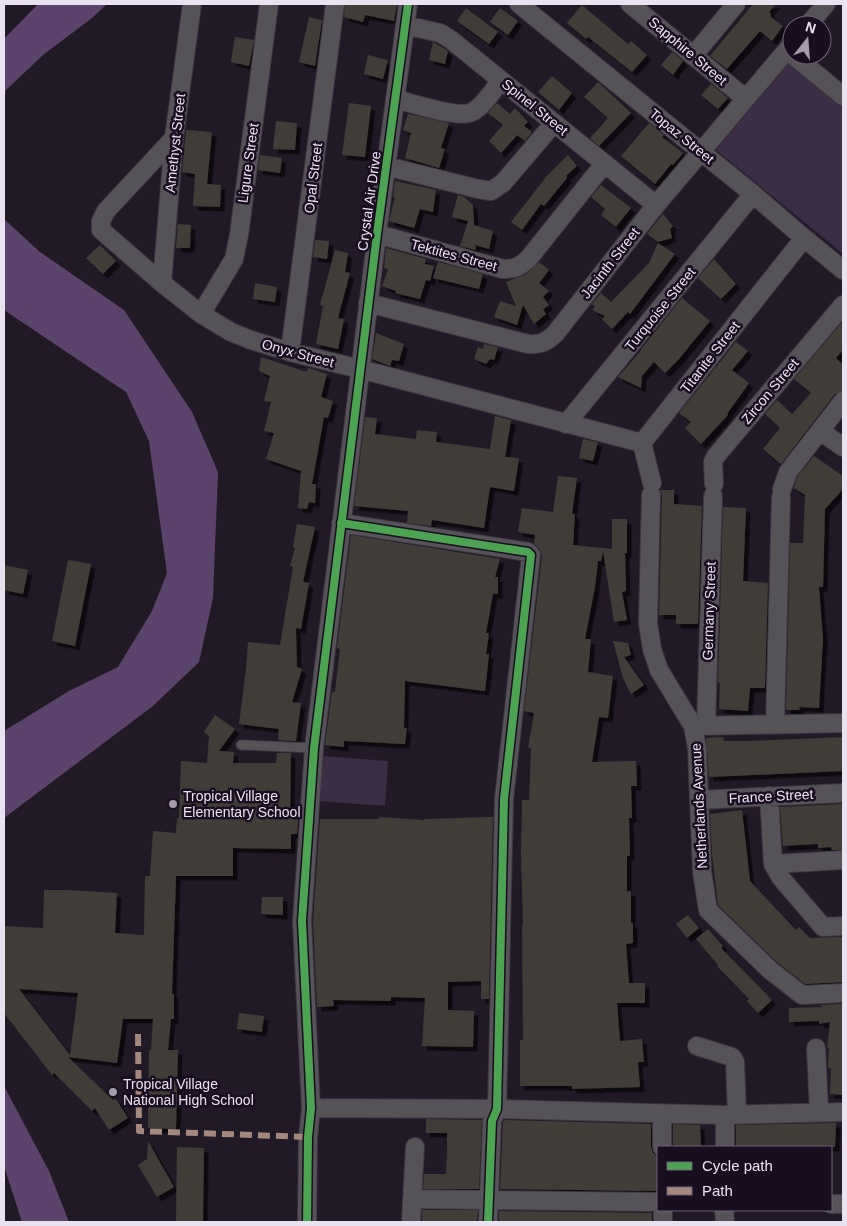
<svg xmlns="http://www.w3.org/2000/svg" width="847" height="1226" font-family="Helvetica,sans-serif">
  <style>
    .green { fill: #3b2d44 }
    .water { fill: #5b446b }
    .building { fill: #413c38; fill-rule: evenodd; filter: url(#shadow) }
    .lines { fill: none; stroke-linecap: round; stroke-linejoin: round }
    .service-casing { stroke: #3d3742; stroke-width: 11 }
    .minor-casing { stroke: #3d3742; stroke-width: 20 }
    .service { stroke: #565358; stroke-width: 9 }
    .minor { stroke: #565358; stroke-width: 18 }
    .quiet { stroke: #a5887d; stroke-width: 6; stroke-dasharray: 12 6; stroke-linecap: butt }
    .cycleway-casing { stroke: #190d20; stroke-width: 11 }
    .cycleway { stroke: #4ca352; stroke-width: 8 }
    .poi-dot { fill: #a49caa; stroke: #190d20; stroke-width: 2 }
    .labels { text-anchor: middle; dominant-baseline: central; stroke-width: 5; stroke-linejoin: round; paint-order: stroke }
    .street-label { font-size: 14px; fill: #ebe2f1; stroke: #190d20 }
    .poi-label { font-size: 14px; fill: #ebe2f1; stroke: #190d20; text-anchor: start }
  </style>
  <defs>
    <filter id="shadow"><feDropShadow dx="4.5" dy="4.5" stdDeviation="0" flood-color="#0009"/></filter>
  </defs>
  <rect width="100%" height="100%" fill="#211a26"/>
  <!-- green -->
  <path class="green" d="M789,63L843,107V254L716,150Z
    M322,756L388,761L385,806L319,801Z"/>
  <!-- water -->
  <path class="water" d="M38,4H107L92,18L43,55L6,90L4,97V39Z
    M4,219L40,252L124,310L192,412L218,472L213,598L199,662L153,706L4,818V731L69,691L118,667L152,611L167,573L149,441L126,392L4,310Z
    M4,1086L49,1171L69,1222H22L4,1166Z"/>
  <!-- building -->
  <path class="building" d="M345,4H397L394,21L365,15L363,22L344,17Z
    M753,4H776L769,12L771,14L770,16L783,26L772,41L760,31L727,69L710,56Z
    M582,5L628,44L631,41L647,55L632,72L588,37L586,39L567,23Z
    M466,8L498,32L489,44L457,21Z
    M500,8L518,21L508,35L490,22Z
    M309,17L322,20L315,66L299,62Z
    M235,37L254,40L249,66L231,62Z
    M433,42L448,51L445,64L429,60Z
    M672,52L683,61L673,75L661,65Z
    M368,55L388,60L383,79L364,74Z
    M552,76L572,93L559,110L538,92Z
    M598,82L631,113L599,146L590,138L608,118L584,97Z
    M711,84L728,98L718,109L701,95Z
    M349,103L371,106L365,157L342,155Z
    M497,103L510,114L515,108L528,122L524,126L532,132L525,141L517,135L501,153L489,141L503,125L488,113Z
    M408,114L449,123L441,148L445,149L439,168L405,158L411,133L403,130Z
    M276,121L297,123L295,150L273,149Z
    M649,123L664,135L662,137L683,153L673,165L671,164L655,184L621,156Z
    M186,130L212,132L207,184L221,185L220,207L193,206L195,174L182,172Z
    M260,155L282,158L280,173L258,170Z
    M568,155L577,166L566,176L567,178L544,206L541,204L522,230L511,222L546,177Z
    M395,181L436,190L433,212L420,209L414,228L389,221L395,198L393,197Z
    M601,185L631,208L616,227L601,215L605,209L591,197Z
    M458,195L464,197L473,205L474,225L493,231L489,249L475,245L476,250L460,246L468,221L452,217Z
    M663,214L673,226L670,229L672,238L658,242L647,234Z
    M178,224L191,225L190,248H176Z
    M315,240L329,241L327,259L313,257Z
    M658,243L675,254L630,314L628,312L612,329L602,319L605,316L592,310L595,307L592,304L601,293L611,302L649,263Z
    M100,245L116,261L103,274L86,258Z
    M386,248L426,259L425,264L434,266L430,281L426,280L420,299L395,293L396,291L382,286L388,269L384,268Z
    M335,250L348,253L345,272L350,273L338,318L344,319L338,349L316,344L323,306L320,305Z
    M714,259L736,284L721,299L698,278Z
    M438,262L483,274L479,289L433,278Z
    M539,262L549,270L539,283L549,291L543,297L549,305L543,309L546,314L534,324L523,305L517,325L494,317L500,301L516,306L506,282L526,274Z
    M255,283L277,287L275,302L253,299Z
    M682,298L710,321L679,359L665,373L654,362L642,376L641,388L618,377L640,352L642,348Z
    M843,321V350L836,358L843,365V391L835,394L781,464L763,449L780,428L765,414L777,400L792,414L811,393L794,379Z
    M376,333L404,344L399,361L392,360L390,366L372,359Z
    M736,342L748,351L732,370L749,383L727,414L728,415L701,444L685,428L691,422L679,413Z
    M484,344L498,347L494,360L490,359L486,364L474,359L478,347L483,349Z
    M261,357L307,372L308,368L327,374L321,397L333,401L328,418L324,417L312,484H316L315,503L309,502L307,509L298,508L301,471L266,459L274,433L264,431L271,402L264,401L270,376L259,371Z
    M495,416L511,420L505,457L519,458L514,491L490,487L484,528L432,520L431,526L407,523L408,511L354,506L365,417L377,418L375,434L416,439L417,430L437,432L436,442L490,449Z
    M583,439L598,442L593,461L579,458Z
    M814,456L843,476V489L825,509L823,587H819L823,639L819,708L799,707L800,710H786L790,543H803L805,495L794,488L797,477Z
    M558,476L577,478L572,514H575L573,545L612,549V519H627V553H625L626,591L622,592L627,620L614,622L603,551L601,561H598L595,587L585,639H591L588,672L613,676L608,718L599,717L592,762L636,761L637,786H631L632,818H629L630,856H627V891H631V923H633V943L626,944L629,983H645V1003H617L620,1041L642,1039L644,1062H638L640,1087L572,1089V1086H520V1040H523L522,925H523L521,855L522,800H529L531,748H528L534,713L524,711L542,556L539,548L534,544L535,535L518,532L522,508L553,512Z
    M660,490H674V504L702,506L698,624H676V615H659L662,495Z
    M723,507L746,508L743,581L768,583L765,688H750L748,711L719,709L720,683H718Z
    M297,524L315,527L303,582L309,583L301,629L296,628L297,667L302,669L292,702L301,703L296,741L278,740L279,729L239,724L246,669L248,642L280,645L293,567L290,566L295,548L293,547Z
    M351,535L500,559L495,577H498V594H493L486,633H489L486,654H489L485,691L405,681L404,728H407L405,744L344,741V747L325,745L332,692H335L340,649L337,648Z
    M68,560L91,564L75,646L52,641Z
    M4,565L28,570L23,594L4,590Z
    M613,641L628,643L631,655L624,657L644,685L631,694L623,678Z
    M215,715L235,729L219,751L234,752L233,763H276L277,753H291L290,819H298L297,834H291V849L233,848V876H176L172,994H174V1019H171L168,1050H178L176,1129L148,1128L149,1050H151L153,1019H123L117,1063L68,1057L113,1100L116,1099L128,1118L109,1130L95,1108L92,1111L54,1073L52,1075L4,1013V926L43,928L44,890H68L117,893L115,933L144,935L145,876H150L153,831L176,833L177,818H179L181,761L207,763L209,736L204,732ZM19,989L78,993L70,1055Z
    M723,737L724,741H750L843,737V771L709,777L706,738Z
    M843,804V850H832L831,847L818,848V844L783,846L780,807Z
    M742,810L750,881L796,930L799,927L810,938L843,937V982L805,984L777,962L718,905L712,854L710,814Z
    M379,817L424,820V819L493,817L489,999H481V981L448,982V1010L474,1011L473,1047L422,1046L425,998L391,997V1001L333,1000L334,1006L317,1007L313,921L320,819H379Z
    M262,897H283V915L261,914Z
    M688,915L699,928L687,938L676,924Z
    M708,929L723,946L721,948L772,1000L758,1013L747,1001L749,999L717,966L718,965L696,939Z
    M843,1004V1095L830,1094L831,1068H828L829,1048H827L830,1022L819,1024V1021L789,1022V1008L823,1007L820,1005Z
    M239,1013L264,1016L262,1032L237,1029Z
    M426,1119L482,1120L479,1189H423L424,1174H446L447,1153V1133H426Z
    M504,1120L651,1124V1147L653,1153L658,1157V1191L500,1189L503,1123Z
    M836,1123L835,1147H736V1125Z
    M673,1124L700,1125L701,1147H673Z
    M148,1141L174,1187L157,1197L138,1165L147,1159Z
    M177,1147L204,1148L203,1222H176Z
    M422,1210H478L477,1222H422Z
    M499,1211L652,1213V1222H499Z"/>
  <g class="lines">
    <defs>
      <path id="service" d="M241,745L314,748"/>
      <path id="minor" d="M519,4L753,194L804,238L843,270
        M630,4L745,98
        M405,25L440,33L450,39L656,205
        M808,25L826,4
        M793,55L843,96
        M693,56L736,4
        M395,99C411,103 459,119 472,112C484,106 493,90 501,80
        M174,138L106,211L101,221V230L162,283L201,314L231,332L251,340L290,352L360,369L642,443
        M386,166L478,189L491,191L503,183L554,123
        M377,234L503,269C515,269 520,267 529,258L604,164
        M162,283L174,138L192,4
        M368,303L528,344C540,345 546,342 555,334L656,205L792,44
        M201,314L234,259L239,235L269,4
        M290,352L335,4
        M566,424L753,194
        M820,431L843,447
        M652,483L642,443L804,238
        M714,484L713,462L716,456L843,305
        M782,489L788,472L843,401
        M651,495L648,623L652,649L659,670L693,726L697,748L702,872L708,910L770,970L802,995L843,993
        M341,523L528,552L531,555L504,799L497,1109L492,1121L488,1222
        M775,724L781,497
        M706,725L713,496
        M696,726L843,723
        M769,796L773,864L781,878L823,927L843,926
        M699,800L843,793
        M773,864L843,860
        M697,1046L732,1057L735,1062L737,1114
        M816,1048L819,1111
        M311,1108L497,1109L725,1115L843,1112
        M662,1114V1147
        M725,1147V1115
        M412,1199L658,1202
        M831,1204H843
        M663,1210V1222
        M724,1210L725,1222
        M307,1222L308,1137L311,1108L302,921L314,748L377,234L408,4
        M411,1222L415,1147"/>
    </defs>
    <!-- service casing -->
    <use href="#service" class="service-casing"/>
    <!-- minor casing -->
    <use href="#minor" class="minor-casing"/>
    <!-- service -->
    <use href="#service" class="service"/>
    <!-- minor -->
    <use href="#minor" class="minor"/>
    <!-- quiet -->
    <path class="quiet" d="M138,1034L139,1131L308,1137"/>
    <defs>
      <path id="cycleway" d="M341,523L528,552L531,555L504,799L497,1109L492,1121L488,1222
        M307,1222L308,1137L311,1108L302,921L314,748L377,234L408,4"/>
    </defs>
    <!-- cycleway casing -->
    <use href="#cycleway" class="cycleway-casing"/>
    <!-- cycleway -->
    <use href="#cycleway" class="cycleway"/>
  </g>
  <!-- markers -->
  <g class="poi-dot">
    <circle cx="173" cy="804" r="5"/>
    <circle cx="113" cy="1092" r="5"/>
  </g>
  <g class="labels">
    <!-- street labels -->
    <g class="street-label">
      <text transform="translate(688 51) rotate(40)">Sapphire Street</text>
      <text transform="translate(535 107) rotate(39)">Spinel Street</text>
      <text transform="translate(682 136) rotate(39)">Topaz Street</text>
      <text transform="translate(175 143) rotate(-84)">Amethyst Street</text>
      <text transform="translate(248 163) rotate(-82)">Ligure Street</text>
      <text transform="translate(313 178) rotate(-83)">Opal Street</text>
      <text transform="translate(369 201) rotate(-82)">Crystal Air Drive</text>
      <text transform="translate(454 255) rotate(15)">Tektites Street</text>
      <text transform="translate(610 263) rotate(-52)">Jacinth Street</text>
      <text transform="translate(660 309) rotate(-51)">Turquoise Street</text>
      <text transform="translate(298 353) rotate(15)">Onyx Street</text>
      <text transform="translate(710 357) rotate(-52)">Titanite Street</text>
      <text transform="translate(770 391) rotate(-50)">Zircon Street</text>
      <text transform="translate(709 611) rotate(-88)">Germany Street</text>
      <text transform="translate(771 796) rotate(-3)">France Street</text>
      <text transform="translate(699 806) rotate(-93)">Netherlands Avenue</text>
    </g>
    <!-- poi labels -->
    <g class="poi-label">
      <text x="183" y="796">Tropical Village<tspan x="183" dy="16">Elementary School</tspan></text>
      <text x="123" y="1084">Tropical Village<tspan x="123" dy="16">National High School</tspan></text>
    </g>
  </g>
  <!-- border -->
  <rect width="847" height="1226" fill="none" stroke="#ebe2f1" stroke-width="10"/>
  <!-- legend -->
  <rect x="657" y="1146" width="175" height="65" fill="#190d20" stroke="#6d6274"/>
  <rect x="667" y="1162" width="25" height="8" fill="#4ca352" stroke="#6d6274"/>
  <text x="702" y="1171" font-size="15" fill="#ebe2f1">Cycle path</text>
  <rect x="667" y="1187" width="25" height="8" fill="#a5887d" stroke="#6d6274"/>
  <text x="702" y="1196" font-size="15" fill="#ebe2f1">Path</text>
  <!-- north arrow -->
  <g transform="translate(807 40) rotate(17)"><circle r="24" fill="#190d20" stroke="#6d6274"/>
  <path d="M0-4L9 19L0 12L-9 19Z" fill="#a49caa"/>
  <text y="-8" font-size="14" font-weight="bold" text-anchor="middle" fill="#ebe2f1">N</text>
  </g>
</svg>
